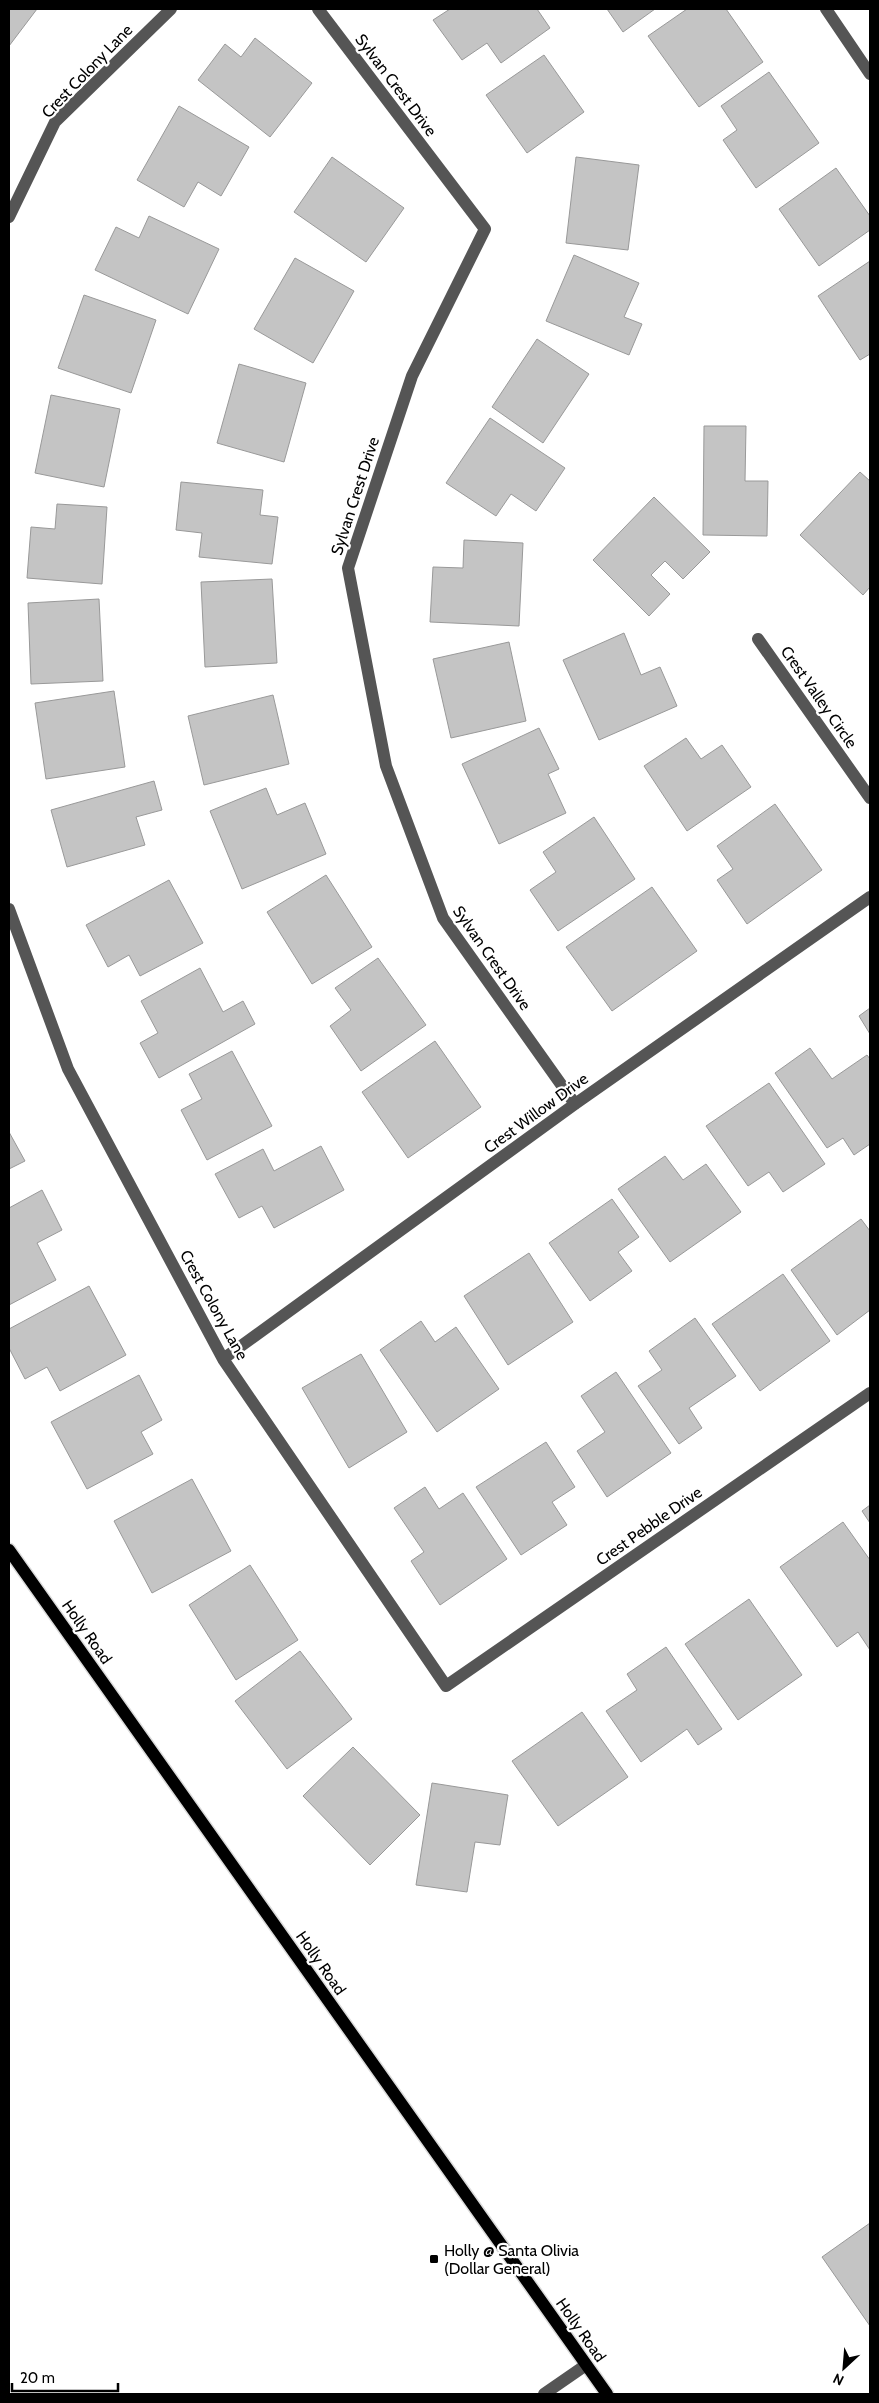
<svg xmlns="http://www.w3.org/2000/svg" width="879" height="2403" font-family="Cabin,sans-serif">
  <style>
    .building { fill: #c4c4c4; stroke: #999 }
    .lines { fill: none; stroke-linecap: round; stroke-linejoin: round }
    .major-casing { stroke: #dbdbdb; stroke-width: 15 }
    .minor { stroke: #555; stroke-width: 12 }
    .major { stroke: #000; stroke-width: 12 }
    .poi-dot { fill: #000; stroke: #fff; stroke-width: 2 }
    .labels { text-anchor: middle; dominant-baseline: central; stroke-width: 4.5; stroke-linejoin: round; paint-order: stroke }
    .street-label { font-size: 16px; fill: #000; stroke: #fff }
    .poi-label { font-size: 16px; fill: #000; stroke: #fff; text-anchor: start }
  </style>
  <rect width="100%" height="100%" fill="#fff"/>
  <!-- building -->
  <path class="building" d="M9,9H37L9,46Z
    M450,9H537L550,28L501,63L487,43L462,60L433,20Z
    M607,9H655L623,32Z
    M687,9H726L763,62L699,107L648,36Z
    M255,38L312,83L270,137L198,80L225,44L241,57Z
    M544,55L584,112L527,153L486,95Z
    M769,72L819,143L756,188L723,140L737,130L721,106Z
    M179,106L249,147L221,196L198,182L184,207L137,180Z
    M332,157L404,208L366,262L294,212Z
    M576,157L639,165L628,250L566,243Z
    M836,168L870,216V230L819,266L779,209Z
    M149,216L219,249L188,314L95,270L116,227L139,238Z
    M574,255L639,283L624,317L642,324L629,355L546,321Z
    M295,258L354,291L313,363L254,329Z
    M870,261V354L860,360L818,296Z
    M84,295L156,320L131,393L58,368Z
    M537,339L589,374L543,443L492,407Z
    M239,364L306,383L284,462L217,443Z
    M51,395L120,409L104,487L35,473Z
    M490,418L565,468L536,511L511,494L496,516L446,483Z
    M704,426H746L745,481H768L767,536L703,535Z
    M860,472L870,481V587L863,595L800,535Z
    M181,482L263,490L260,515L278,517L272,564L199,557L202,533L176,530Z
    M654,497L710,552L683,579L665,561L651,575L670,594L649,616L593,560Z
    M57,504L107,507L102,584L27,578L31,527L55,529Z
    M464,540L523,543L519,626L430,622L433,567L463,568Z
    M272,579L277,663L205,667L201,582Z
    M99,599L103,681L31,684L28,603Z
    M624,633L641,675L660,667L677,706L599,740L563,660Z
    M509,642L526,721L451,738L433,659Z
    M114,691L125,767L46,779L35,703Z
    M273,695L289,764L204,785L188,716Z
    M539,728L559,769L548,774L566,813L499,844L462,764Z
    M686,738L701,759L722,745L751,787L687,831L644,766Z
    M154,781L162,810L136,817L145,845L67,867L51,810Z
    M266,788L277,815L305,803L326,854L242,889L210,811Z
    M775,804L822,870L747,924L717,880L733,869L717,846Z
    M594,817L635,879L558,931L530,890L556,872L543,852Z
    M326,875L372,947L312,984L267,912Z
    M169,880L203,943L140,976L129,955L108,967L86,925Z
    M652,887L697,951L612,1011L566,947Z
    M378,958L426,1025L361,1071L330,1026L351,1010L335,988Z
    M200,968L223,1012L243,1001L255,1024L159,1078L140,1043L158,1033L141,1001Z
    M870,1008V1034L859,1016Z
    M435,1041L481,1107L408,1158L362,1092Z
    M810,1048L832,1079L867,1055L870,1059V1144L854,1155L843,1138L827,1148L775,1073Z
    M232,1051L272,1126L207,1160L181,1110L202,1099L189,1074Z
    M769,1083L825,1164L783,1192L769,1172L748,1186L706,1126Z
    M9,1132L25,1161L9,1169Z
    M321,1146L344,1190L274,1228L262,1206L239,1218L215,1174L263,1149L274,1171Z
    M665,1156L683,1180L706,1164L741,1212L670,1262L618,1189Z
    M42,1190L62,1230L37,1243L56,1280L9,1305V1208Z
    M612,1199L639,1237L618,1252L632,1271L590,1301L549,1243Z
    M861,1219L870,1231V1310L837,1335L791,1270Z
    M529,1253L573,1322L508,1365L464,1296Z
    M783,1274L830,1341L760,1391L712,1324Z
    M89,1286L126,1355L60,1391L47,1367L25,1379L9,1348V1329Z
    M695,1318L736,1376L689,1408L702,1428L679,1444L638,1386L662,1370L649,1351Z
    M421,1321L435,1342L456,1327L499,1389L437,1432L380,1350Z
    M361,1354L407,1432L349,1468L302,1388Z
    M616,1372L671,1453L607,1497L577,1451L605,1432L581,1396Z
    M139,1375L162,1420L141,1432L153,1454L87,1489L51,1422Z
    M546,1442L575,1487L552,1502L567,1525L521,1555L476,1487Z
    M192,1479L231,1551L152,1593L114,1521Z
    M425,1487L439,1509L463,1493L507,1559L440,1605L411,1561L424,1552L394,1508Z
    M870,1505V1523L862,1511Z
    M843,1522L870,1560V1650L858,1632L837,1647L780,1567Z
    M250,1565L298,1640L236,1680L189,1605Z
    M749,1599L802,1675L738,1720L685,1644Z
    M666,1647L722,1729L698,1745L687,1729L641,1762L606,1711L637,1690L627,1674Z
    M300,1651L352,1719L287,1769L235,1701Z
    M582,1712L628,1777L558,1826L512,1761Z
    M353,1747L420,1815L370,1865L303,1796Z
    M432,1783L508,1795L500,1845L475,1842L467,1892L416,1885Z
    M870,2223V2326L822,2257Z"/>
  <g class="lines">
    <defs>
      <path id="major" d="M9,1550L607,2394"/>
    </defs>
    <!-- major casing -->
    <use href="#major" class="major-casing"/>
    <!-- minor -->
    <path class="minor" d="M318,9L485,229L412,376L348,568L386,766L443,918L575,1104
      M826,9L870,74
      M9,217L55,122L171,9
      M758,639L870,798
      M9,909L68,1069L223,1359L446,1686L870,1393
      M223,1359L575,1104L870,897
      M544,2394L586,2365"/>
    <!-- major -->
    <use href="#major" class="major"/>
  </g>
  <!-- markers -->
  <rect class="poi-dot" x="429" y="2254" width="10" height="10" rx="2.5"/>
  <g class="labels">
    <!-- street labels -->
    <g class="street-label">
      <text transform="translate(87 71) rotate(-46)">Crest Colony Lane</text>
      <text transform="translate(396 85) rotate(53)">Sylvan Crest Drive</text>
      <text transform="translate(355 496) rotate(-72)">Sylvan Crest Drive</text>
      <text transform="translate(819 697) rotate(55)">Crest Valley Circle</text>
      <text transform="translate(492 958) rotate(55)">Sylvan Crest Drive</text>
      <text transform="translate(536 1113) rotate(-36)">Crest Willow Drive</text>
      <text transform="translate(214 1305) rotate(61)">Crest Colony Lane</text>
      <text transform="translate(649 1526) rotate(-35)">Crest Pebble Drive</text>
      <text transform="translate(87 1632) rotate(55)">Holly Road</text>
      <text transform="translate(321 1963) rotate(55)">Holly Road</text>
      <text transform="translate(581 2330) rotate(55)">Holly Road</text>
    </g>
    <!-- poi labels -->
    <g class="poi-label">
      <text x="444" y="2250">Holly @ Santa Olivia<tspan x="444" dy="18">(Dollar General)</tspan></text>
    </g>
  </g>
  <!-- border -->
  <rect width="879" height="2403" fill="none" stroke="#000000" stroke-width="20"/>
  <!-- north arrow -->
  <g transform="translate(844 2368) rotate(206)" stroke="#ffffff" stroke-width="4" paint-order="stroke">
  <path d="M0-4L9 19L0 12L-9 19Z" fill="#000000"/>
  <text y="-8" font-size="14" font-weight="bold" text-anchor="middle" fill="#000000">N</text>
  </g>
  <!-- scale -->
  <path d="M12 2383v8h106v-8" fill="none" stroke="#000000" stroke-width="2.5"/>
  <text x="20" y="2383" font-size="15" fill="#000000" stroke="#ffffff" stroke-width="4" paint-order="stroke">20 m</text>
</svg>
